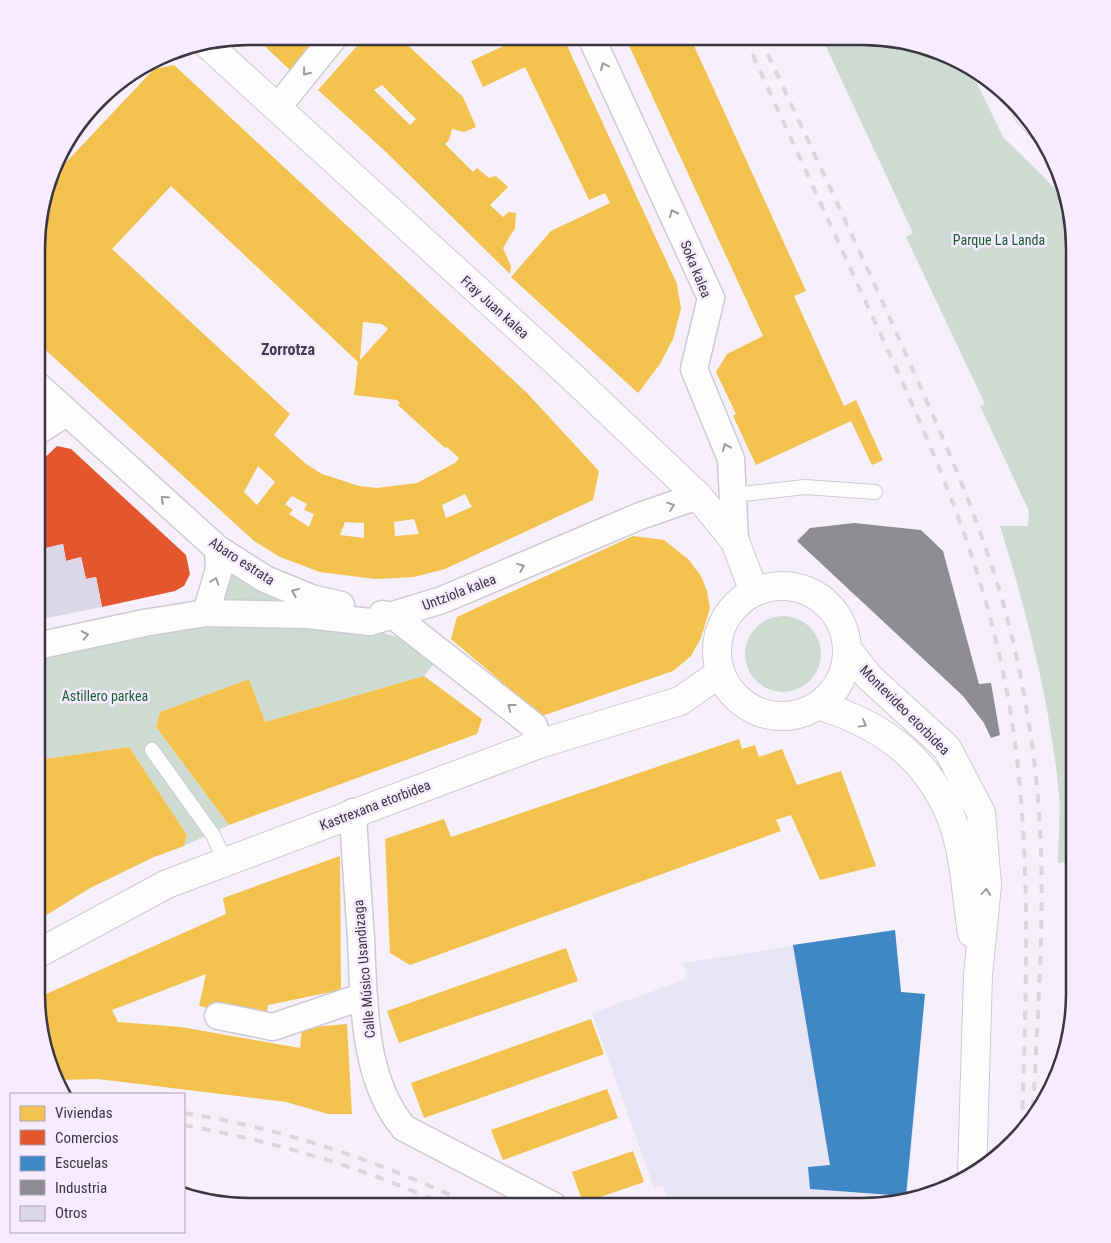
<svg xmlns="http://www.w3.org/2000/svg" width="1111" height="1243" font-family="'Roboto Condensed',sans-serif">
  <style>
    .education { fill: #e8e5f5 }
    .green { fill: #cddbd2 }
    .homes { fill: #f2c14e; fill-rule: evenodd }
    .shops { fill: #e4572e }
    .schools { fill: #3f88c5 }
    .industry { fill: #8d8d92 }
    .building { fill: #dad8e6 }
    .lines { fill: none; stroke-linecap: round; stroke-linejoin: round }
    .lane-casing { stroke: #cecad3; stroke-width: 16 }
    .street-casing { stroke: #cecad3; stroke-width: 29 }
    .secondary-casing { stroke: #cecad3; stroke-width: 30 }
    .primary-casing { stroke: #cecad3; stroke-width: 30 }
    .lane { stroke: #fefdfe; stroke-width: 14 }
    .street { stroke: #fefdfe; stroke-width: 26 }
    .secondary { stroke: #fefdfe; stroke-width: 28 }
    .primary { stroke: #fefdfe; stroke-width: 28 }
    .rail { stroke: #d9d7db; stroke-width: 4; stroke-dasharray: 9 9; stroke-linecap: butt }
    .oneway { stroke: #9c9a9f }
    .labels { text-anchor: middle; dominant-baseline: central; stroke-width: 5; stroke-linejoin: round; paint-order: stroke }
    .park-label { font-size: 14px; fill: #1b5e31; stroke: #f6ebff }
    .street-label { font-size: 14px; fill: #3b3640; stroke: #f6ebff }
    .quarter-label { font-size: 16px; font-weight: bold; fill: #453b4e; stroke: #f6ebff }
    .rim { fill: none; stroke: #3b3640; stroke-width: 2.5 }
  </style>
  <rect width="100%" height="100%" fill="#f5f0fa"/>
  <!-- education -->
  <path class="education" d="M895,930L901,992L925,994L907,1200L894,1203L670,1204L663,1185L654,1188L592,1013L687,979L683,963Z"/>
  <!-- green -->
  <path class="green" d="M822,38H889L968,65L1003,137L1068,201L1074,236V861L1058,863C1058,840 1061,816 1059,794C1050,702 1027,613 1000,526H1028L1029,511L980,406L985,404L906,237L913,233Z
    M232,572L292,603L219,602Z
    M745 654a38 38 0 1 1 76 0a38 38 0 1 1-76 0Z
    M181,625L373,630L401,638L436,661L424,676L265,722L249,679L160,712L156,727L229,825L184,846L187,835L129,747L37,760V653Z"/>
  <!-- homes -->
  <path class="homes" d="M254,36H321L291,71Z
    M365,37H399L463,97L476,127L464,132L452,129L449,140L445,144L473,172L477,168L489,178L496,176L508,187L490,205L503,217L509,212L516,213L515,228L503,248L511,266L510,274L385,151L318,90ZM382,85L416,119L410,125L374,90Z
    M510,37H563L677,284L681,309L673,339L660,364L638,393L511,277L551,231L610,203L605,193L589,200L525,67L483,87L471,61L512,42Z
    M625,37H690L806,291L794,296L844,406L856,400L883,460L872,465L851,421L756,465L733,416L736,414L716,372L727,354L763,336Z
    M174,65L527,393L599,471L593,500L445,569L414,577L375,579L320,572L280,557L254,541L38,343V221L54,175L154,69ZM171,186L358,362L354,395L397,400L400,403L398,405L445,448L447,447L459,458L455,463L417,483L377,488L359,486L322,474L306,464L274,435L290,414L112,249ZM363,322L382,324L388,329L360,360ZM258,466L275,482L257,505L244,492ZM465,494L472,507L446,518L442,505ZM292,496L307,504L304,510L314,514L309,527L289,514L293,510L285,504ZM414,519L419,534L395,536L394,522ZM345,522L364,523V538L340,535Z
    M633,536L664,540L688,559L701,576L707,591L710,608L701,638L691,656L673,671L542,716L451,639L457,617Z
    M424,676L482,719L477,734L229,825L156,727L160,712L249,679L265,722Z
    M739,739L742,749L755,745L759,757L782,749L797,785L841,771L876,866L820,880L791,815L776,820L781,831L410,965L390,953L385,839L444,819L451,837Z
    M129,747L187,835L184,846L154,857L90,888L37,921V760Z
    M340,856L341,990L268,1005L266,1019L199,1006L206,974L112,1010L118,1022L181,1027L300,1048L302,1028L347,1024L352,1114H328L286,1102L98,1079L56,1080L47,1062L37,998L226,914L223,898Z
    M566,948L578,981L399,1043L387,1011Z
    M591,1019L604,1054L424,1118L411,1083Z
    M607,1089L618,1118L503,1160L491,1130Z
    M633,1151L644,1182L583,1203L572,1172Z"/>
  <!-- shops -->
  <path class="shops" d="M57,446L71,449L186,555L190,574L184,586L175,591L102,607L96,577L86,579L81,557L66,561L63,544L46,548L38,506V464Z"/>
  <!-- schools -->
  <path class="schools" d="M895,930L901,992L925,994L906,1196L810,1189L808,1167L830,1165L793,945Z"/>
  <!-- industry -->
  <path class="industry" d="M854,523L921,530L943,551L979,684L991,683L1000,735L991,738L984,723L963,696L797,541L810,528Z"/>
  <!-- building -->
  <path class="building" d="M38,510L46,548L63,544L66,561L81,557L86,579L96,577L102,607L37,620Z"/>
  <g class="lines">
    <defs>
      <path id="lane" d="M1021,115L1043,139
        M734,495L805,487L875,492
        M152,750L213,835L226,863"/>
      <path id="street" d="M591,37L711,298L694,369L731,459L735,541
        M277,108L335,36
        M38,386L218,549L265,579L311,598L341,605
        M38,431L66,413
        M206,613L219,569L218,549
        M382,614L394,616L534,726L539,744
        M37,646L144,623L206,613L308,615L370,622L442,600L640,516L698,496
        M353,812C355,854 358,896 361,938C364,999 362,1079 404,1128L554,1206
        M218,1016L273,1027L364,996"/>
      <path id="secondary" d="M37,954L167,884L539,744L680,701L720,673"/>
      <path id="primary" d="M206,43L567,372L698,496L735,541L754,592
        M717 651a65 65 0 1 1 130 0a65 65 0 1 1-130 0Z
        M847,649L870,678L947,748L981,813L987,885L978,975L972,1175
        M818,705C880,724 926,756 951,817C965,852 966,896 972,933"/>
    </defs>
    <!-- lane casing -->
    <use href="#lane" class="lane-casing"/>
    <!-- street casing -->
    <use href="#street" class="street-casing"/>
    <!-- secondary casing -->
    <use href="#secondary" class="secondary-casing"/>
    <!-- primary casing -->
    <use href="#primary" class="primary-casing"/>
    <!-- lane -->
    <use href="#lane" class="lane"/>
    <!-- street -->
    <use href="#street" class="street"/>
    <!-- secondary -->
    <use href="#secondary" class="secondary"/>
    <!-- primary -->
    <use href="#primary" class="primary"/>
    <!-- rail -->
    <path class="rail" d="M745,38C788,132 831,226 874,320C932,446 985,564 1009,703C1033,846 1026,983 1022,1127
      M760,38C809,142 858,247 905,352C953,460 1001,567 1022,684C1031,732 1038,781 1040,830C1045,924 1037,1020 1033,1114
      M184,1113C286,1129 381,1162 474,1206
      M184,1125C275,1142 363,1167 447,1206"/>
  </g>
  <!-- one-way arrows -->
  <defs><path id="oneway-chevron" d="M-2-3.5L2.5 0L-2 3.5" fill="none" stroke-width="1.6" stroke-linecap="round" stroke-linejoin="round" transform="scale(1.25)"/></defs>
  <g class="oneway">
    <use href="#oneway-chevron" transform="translate(604 66) rotate(-115)"/>
    <use href="#oneway-chevron" transform="translate(306 72) rotate(129)"/>
    <use href="#oneway-chevron" transform="translate(673 213) rotate(-114)"/>
    <use href="#oneway-chevron" transform="translate(726 447) rotate(-113)"/>
    <use href="#oneway-chevron" transform="translate(164 499) rotate(-137)"/>
    <use href="#oneway-chevron" transform="translate(671 506) rotate(-19)"/>
    <use href="#oneway-chevron" transform="translate(521 567) rotate(-22)"/>
    <use href="#oneway-chevron" transform="translate(215 581) rotate(-72)"/>
    <use href="#oneway-chevron" transform="translate(295 592) rotate(-158)"/>
    <use href="#oneway-chevron" transform="translate(85 635) rotate(-12)"/>
    <use href="#oneway-chevron" transform="translate(511 707) rotate(-142)"/>
    <use href="#oneway-chevron" transform="translate(863 724) rotate(29)"/>
    <use href="#oneway-chevron" transform="translate(986 892) rotate(-85)"/>
  </g>
  <g class="labels">
    <!-- park labels -->
    <g class="park-label">
      <text x="999" y="240">Parque La Landa</text>
      <text x="105" y="696">Astillero parkea</text>
    </g>
    <!-- street labels -->
    <g class="street-label">
      <text transform="translate(696 269) rotate(68)">Soka kalea</text>
      <text transform="translate(495 307) rotate(42)">Fray Juan kalea</text>
      <text transform="translate(242 561) rotate(33)">Abaro estrata</text>
      <text transform="translate(459 592) rotate(-21)">Untziola kalea</text>
      <text transform="translate(905 710) rotate(45)">Montevideo etorbidea</text>
      <text transform="translate(375 805) rotate(-21)">Kastrexana etorbidea</text>
      <text transform="translate(364 969) rotate(-95)">Calle Músico Usandizaga</text>
    </g>
    <!-- quarter labels -->
    <g class="quarter-label">
      <text x="288" y="349">Zorrotza</text>
    </g>
  </g>
  <!-- crop -->
  <path d="M0 0H1111V1243H0ZM249 45H862A204 204 0 0 1 1066 249V994A204 204 0 0 1 862 1198H249A204 204 0 0 1 45 994V249A204 204 0 0 1 249 45Z" fill="#f6ebff" fill-rule="evenodd"/>
  <path class="rim" d="M249 45H862A204 204 0 0 1 1066 249V994A204 204 0 0 1 862 1198H249A204 204 0 0 1 45 994V249A204 204 0 0 1 249 45Z"/>
  <!-- legend -->
  <rect x="10" y="1093" width="175" height="140" fill="#f6ebff" stroke="#aba3b3"/>
  <rect x="20" y="1106" width="25" height="15" fill="#f2c14e" stroke="#aba3b3"/>
  <text x="55" y="1118" font-size="15" fill="#3b3640">Viviendas</text>
  <rect x="20" y="1130" width="25" height="15" fill="#e4572e" stroke="#aba3b3"/>
  <text x="55" y="1143" font-size="15" fill="#3b3640">Comercios</text>
  <rect x="20" y="1156" width="25" height="15" fill="#3f88c5" stroke="#aba3b3"/>
  <text x="55" y="1168" font-size="15" fill="#3b3640">Escuelas</text>
  <rect x="20" y="1180" width="25" height="15" fill="#8d8d92" stroke="#aba3b3"/>
  <text x="55" y="1193" font-size="15" fill="#3b3640">Industria</text>
  <rect x="20" y="1206" width="25" height="15" fill="#dad8e6" stroke="#aba3b3"/>
  <text x="55" y="1218" font-size="15" fill="#3b3640">Otros</text>
</svg>
